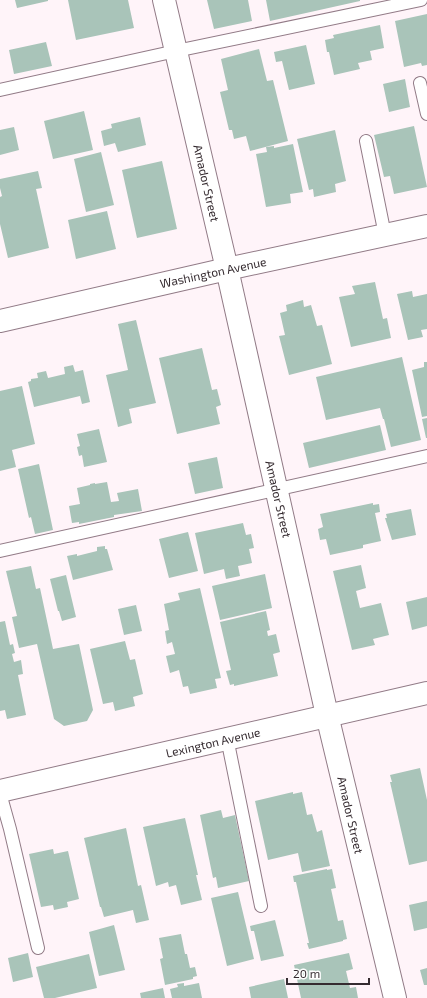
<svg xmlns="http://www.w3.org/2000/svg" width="427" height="998" font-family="'Exo 2',sans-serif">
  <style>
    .building { fill: #a9c4b9 }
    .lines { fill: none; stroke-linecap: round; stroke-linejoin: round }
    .lane-casing { stroke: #927b87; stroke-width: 14 }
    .street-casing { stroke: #927b87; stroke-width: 24 }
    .secondary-casing { stroke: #927b87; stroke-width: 24 }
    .lane { stroke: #fff; stroke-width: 12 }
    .street { stroke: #fff; stroke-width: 22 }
    .secondary { stroke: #fff; stroke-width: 22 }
    .labels { text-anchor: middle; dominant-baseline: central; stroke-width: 4; stroke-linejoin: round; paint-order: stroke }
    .street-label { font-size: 12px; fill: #352b30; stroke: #fff }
  </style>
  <rect width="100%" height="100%" fill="#fff4f9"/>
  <!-- building -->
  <path class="building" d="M15,0H48V1L17,8Z
    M68,0H128L134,28L76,40Z
    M207,0H248L252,21L214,29Z
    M266,0H360V1L270,21Z
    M427,14V65L422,66L421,63L404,67L395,21Z
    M380,25L384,48L370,51L372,60L358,63L360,69L334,75L329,52H327L325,40L334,38L333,35Z
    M46,42L52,66L14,74L9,50Z
    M306,45L315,84L289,90L282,61L276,62L274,52Z
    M259,49L267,81L273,80L288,141L250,151L246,136L234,139L232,130H229L220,92L228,90L221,59Z
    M405,79L410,107L389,112L383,84Z
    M84,111L93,150L53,159L44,121Z
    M140,117L146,145L118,152L115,143L104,146L101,131L112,128L111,124Z
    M414,126L427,187L394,194L390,176L384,177L374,135Z
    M14,127L19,150L0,155V130Z
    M335,130L346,181L335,184L336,192L314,197L313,189L309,190L297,139Z
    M293,144L303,192L290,194L291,203L266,207L256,154L267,152L266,147L274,146V148Z
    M101,152L114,205L86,212L74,159Z
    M162,161L177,229L137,238L122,170Z
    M38,171L42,188L36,189L49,248L8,258L0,224V197L2,196L0,188V179Z
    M107,211L116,249L76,259L68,220Z
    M375,282L383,319L387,318L391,338L351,347L339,297L355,294L352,286Z
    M412,291L413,297L427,294V329L421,330L423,337L408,340L397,294Z
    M303,300L304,307L311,305L317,326L322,325L332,364L289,375L279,336L285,335L280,313L287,311L286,305Z
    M136,320L156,403L129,409L132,423L118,427L106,375L128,370L118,324Z
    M202,348L212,390L217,389L221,405L216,407L220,424L177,434L159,358Z
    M402,357L421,440L391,447L384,419H383L380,408L326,420L316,377Z
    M424,362H427V416L422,417L412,370L424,367Z
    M73,365L75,372L83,370L90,402L82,404L80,396L34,407L28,382L31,381V379L38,378L37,373L46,371L48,378L65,374L64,367Z
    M22,386L35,444L12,450L16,467L0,471V391Z
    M427,418V438H426L422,419Z
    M380,425L386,450L309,468L303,443Z
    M99,429L107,462L84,467L82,455L79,456L77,447L80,446L77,434Z
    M217,457L223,488L195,494L188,463Z
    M39,464L53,530L35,534L31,517L29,518L18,469Z
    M107,482L111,502L119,501L117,493L138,489L142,511L114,515V517L79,524V522L72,523L69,506L80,504L77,488L90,485V484L95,483V484Z
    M373,503V505L379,504L380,512L375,513L381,541L363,545V548L330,555L326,539L320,540L318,529L323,527L320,514Z
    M411,509L416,535L392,540L385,518H387L386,514Z
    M243,523L246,535L251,534L254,548L249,549L252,563L238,566L240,576L226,579L224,569L204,574L195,533Z
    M188,532L198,571L169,578L159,539Z
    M105,546V549H107L113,570L73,580L67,556L77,554V556L97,551V547Z
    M361,565L366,588L356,591L360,608L381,603L389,635L373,639L375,645L352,650L333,571Z
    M31,566L36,589L40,588L53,649L79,644L93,710L87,721L64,726L54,719L37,644L19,648L12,617L17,616L6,571Z
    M265,574L272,608L220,620L212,586Z
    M66,575L76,617L62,621L59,611H58L50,579Z
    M200,588L221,678L215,679L217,688L190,694L188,686L183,687L179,670L170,673L166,656L175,654L172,642L167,644L165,631L169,630L164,604L180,600L178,593Z
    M427,597V626L412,630L406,602Z
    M136,605L142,631L124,635L118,609Z
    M266,611L270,630L267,631L268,636L276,634L280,652L273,654L278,676L234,686V684L230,685L226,671L231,670L220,622Z
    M5,621L10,645L13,644L15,653L12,654L14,662L21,660L23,674L18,675L26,715L7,719L5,710L0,711V622Z
    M125,641L130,660L135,659L143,694L133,697L135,706L115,711L113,702L103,704L90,649Z
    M420,768L427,800V861L409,865L390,782H392L390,775Z
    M293,792V794L302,792L307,815L312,814L317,832L322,830L330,866L302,872L298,853L268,860L255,801Z
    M221,810L223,818L235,815L249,881L218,888L216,877L213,878L200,815Z
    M185,818L198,875H196L202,900L181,905L176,885L169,887L168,882L156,886L143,827Z
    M126,828L138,886L141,885L149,920L136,923L133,910L104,917L101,907H100L84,838Z
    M53,849L54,854L68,851L79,899L67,902L68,907L54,910L53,905L41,907L29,854Z
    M327,869V870L332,869L336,888L331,889L338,921L343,920L347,939L343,940V941L309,949L307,943H309L296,882H294L293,876Z
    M238,892L254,959L227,966L211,898Z
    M427,901V928L414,931L409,905Z
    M275,920L284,956L261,961L254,931H251L250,926Z
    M114,925L125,970L99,976L89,932Z
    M181,934L185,954H187L190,968L195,967L197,976L193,977V979L165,985L160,959L163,958L159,938Z
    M28,953L33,977L13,982L8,958Z
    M349,953L353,969L346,971L350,988L356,987L358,998H301L294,965Z
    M89,954L97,988L55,998H44L36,967Z
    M427,968V985H424L420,970Z
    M284,979L288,998H251L249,987Z
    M184,983V986L199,983L202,998H172L170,989L178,987L177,984Z
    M163,988L165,998H141L140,993Z"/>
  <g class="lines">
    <defs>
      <path id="lane" d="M420,83L427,114
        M0,90L176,51L421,0
        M366,141L385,235
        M0,551L427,456
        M227,738L261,906
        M0,793L10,829L38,948"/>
      <path id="street" d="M164,0L227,269L327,715L395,998
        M0,321L227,269L427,226"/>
      <path id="secondary" d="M0,791L427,693"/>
    </defs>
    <!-- lane casing -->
    <use href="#lane" class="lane-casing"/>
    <!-- street casing -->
    <use href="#street" class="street-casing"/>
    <!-- secondary casing -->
    <use href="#secondary" class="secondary-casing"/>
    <!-- lane -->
    <use href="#lane" class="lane"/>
    <!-- street -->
    <use href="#street" class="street"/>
    <!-- secondary -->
    <use href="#secondary" class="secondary"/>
  </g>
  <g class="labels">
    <!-- street labels -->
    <g class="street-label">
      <text transform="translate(207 183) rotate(77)">Amador Street</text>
      <text transform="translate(213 272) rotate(-12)">Washington Avenue</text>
      <text transform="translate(279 499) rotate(77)">Amador Street</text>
      <text transform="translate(213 742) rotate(-13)">Lexington Avenue</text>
      <text transform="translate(351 815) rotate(77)">Amador Street</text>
    </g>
  </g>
  <!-- scale -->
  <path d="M287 978v6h82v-6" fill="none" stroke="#352b30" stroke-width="2"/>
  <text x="293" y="978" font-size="12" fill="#352b30" stroke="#ffffff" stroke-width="3" paint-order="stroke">20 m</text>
</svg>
